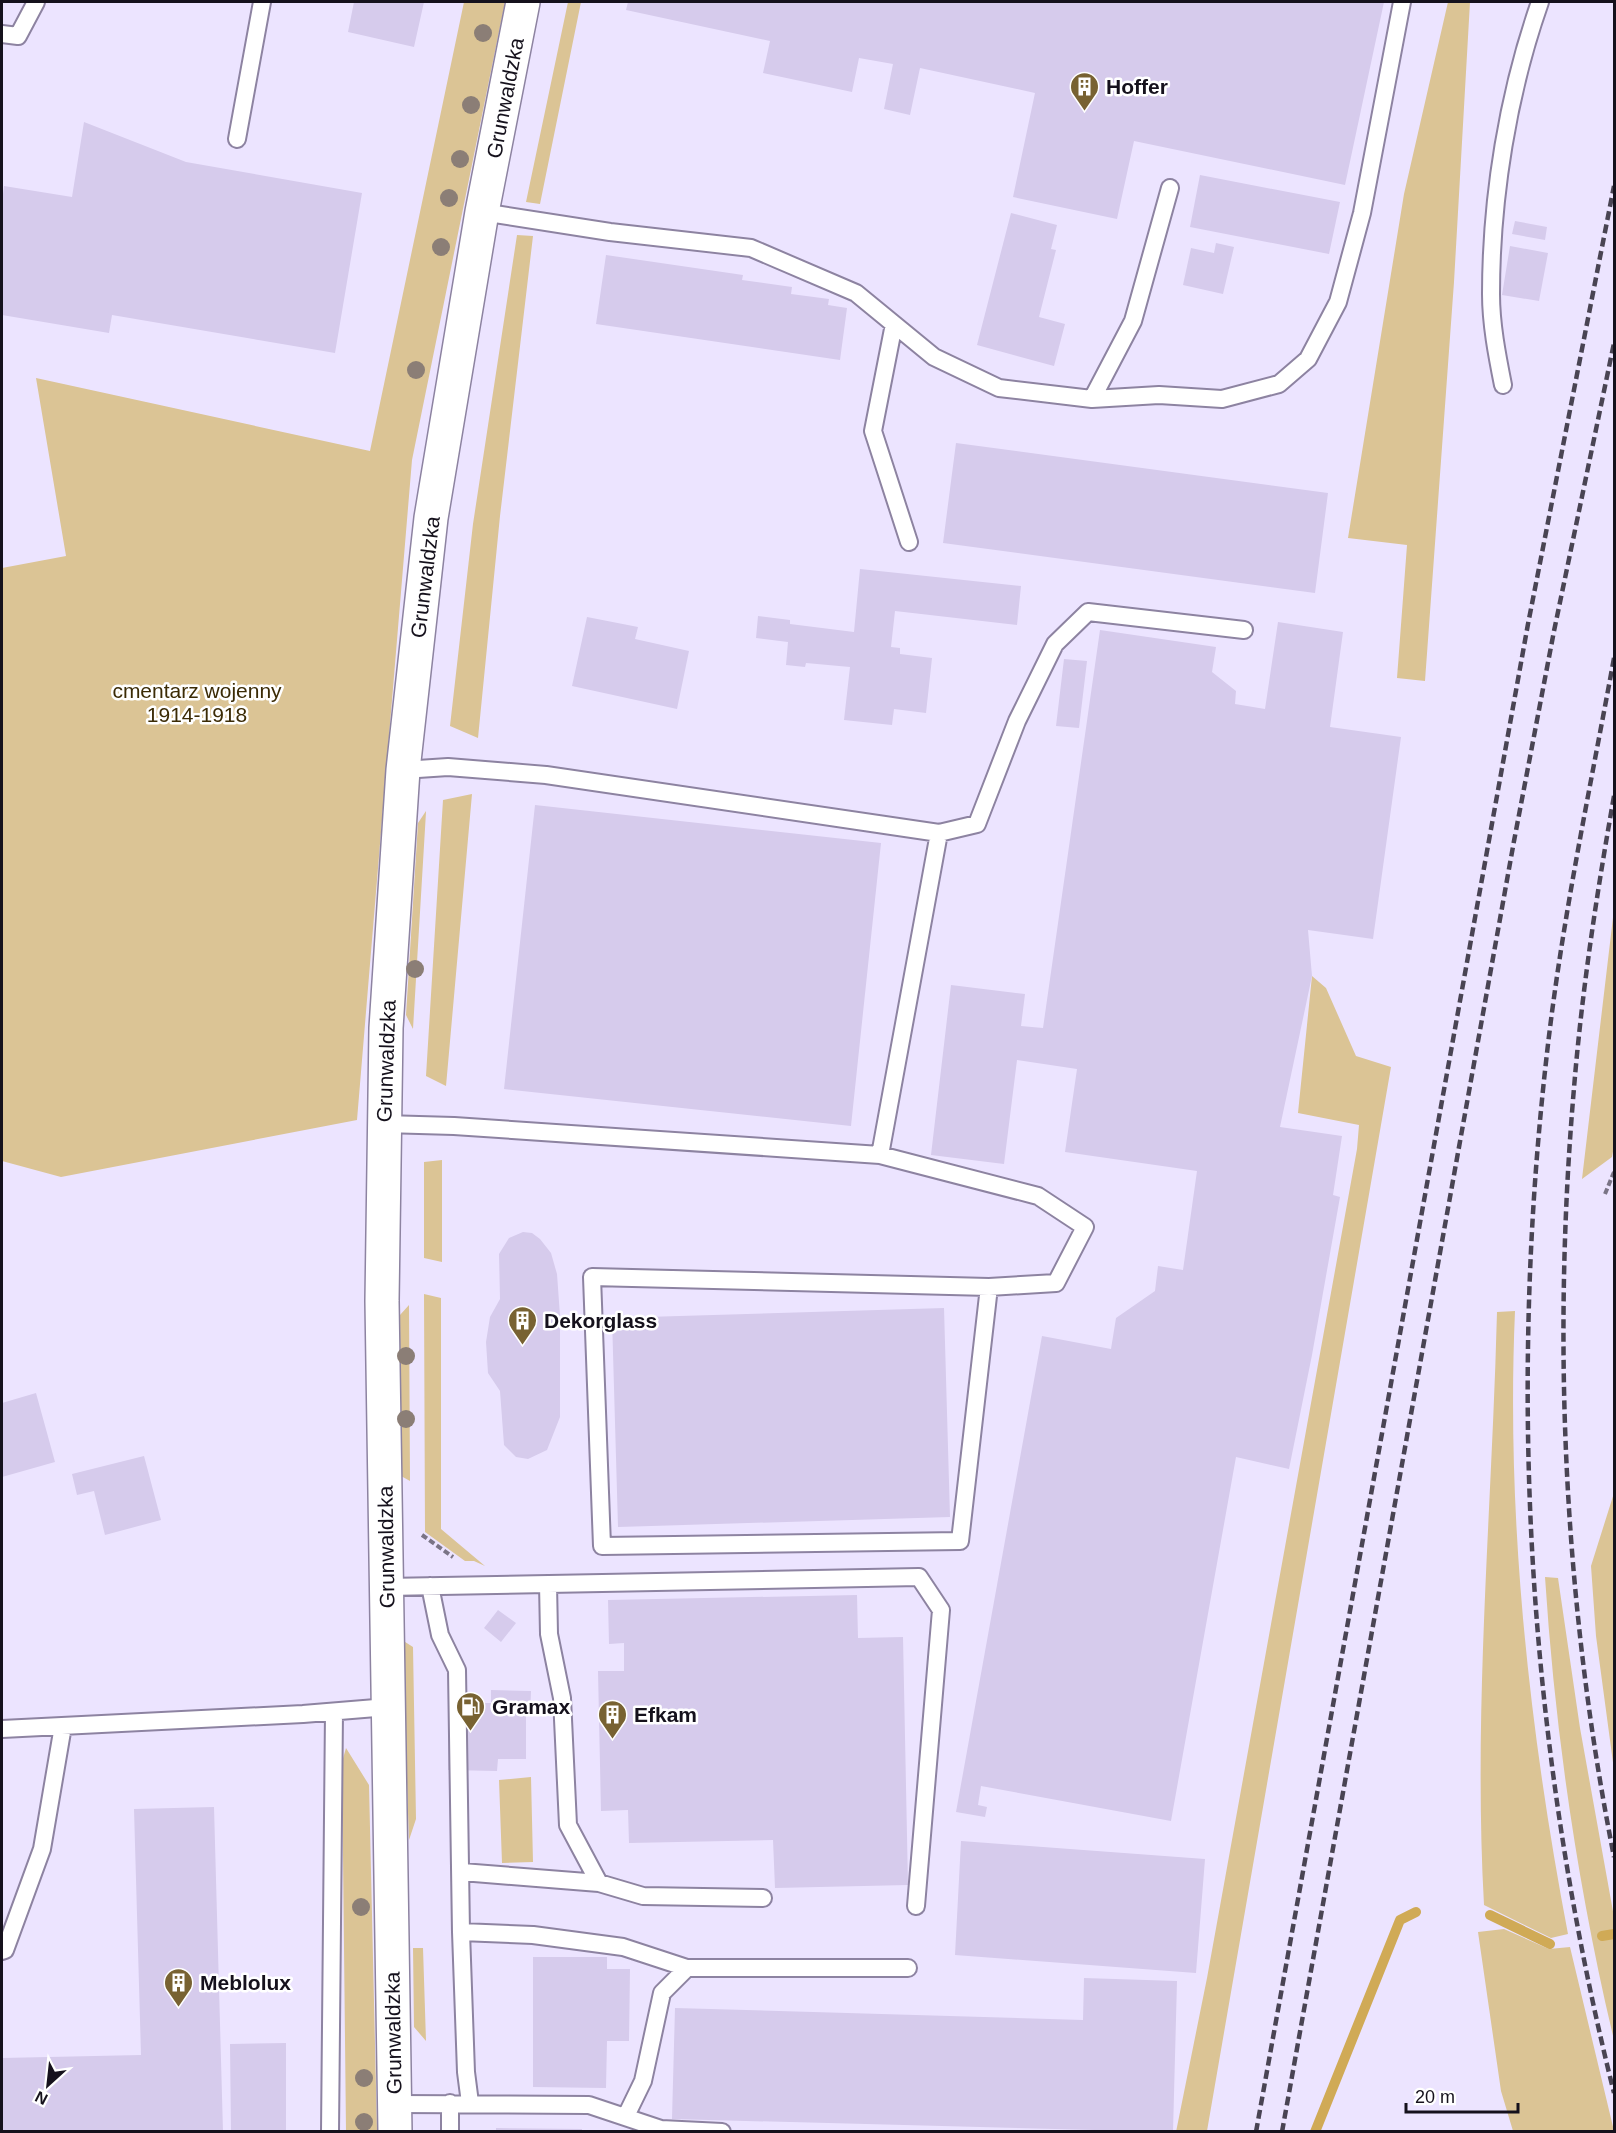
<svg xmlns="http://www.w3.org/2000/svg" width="1616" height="2133" font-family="Helvetica,sans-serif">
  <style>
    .green { fill: #dbc495 }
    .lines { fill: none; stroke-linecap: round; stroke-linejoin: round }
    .stream { stroke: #d0aa56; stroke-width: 10 }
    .building { fill: #d6cbec }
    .service-casing { stroke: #8d83a1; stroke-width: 20 }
    .secondary-casing { stroke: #8d83a1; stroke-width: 36 }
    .path { stroke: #7a7486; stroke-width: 4; stroke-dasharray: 6 3; stroke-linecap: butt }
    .service { stroke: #fff; stroke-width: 16 }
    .secondary { stroke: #fff; stroke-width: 33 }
    .rail { stroke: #494453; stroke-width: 4.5; stroke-dasharray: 9 4.5; stroke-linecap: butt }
    .tree { fill: #8b7e76 }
    .labels { text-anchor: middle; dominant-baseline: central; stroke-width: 5; stroke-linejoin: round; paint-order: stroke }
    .poi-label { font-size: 21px; font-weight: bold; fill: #15111c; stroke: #fff; text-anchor: start }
    .street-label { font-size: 21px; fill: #15111c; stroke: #fff }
    .park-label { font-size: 21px; fill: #3b2b05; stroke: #fff }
  </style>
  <rect width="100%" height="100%" fill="#ece4ff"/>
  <!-- green -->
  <path class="green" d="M464,2H505L412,460L357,1120L61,1177L2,1161V568L66,556L36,378L370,451Z
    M568,2H581L540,204L526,202Z
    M1448,2H1470L1454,282L1425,681L1397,678L1407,545L1348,538L1404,194Z
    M517,235L533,236L500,516L478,738L450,726L473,524Z
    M472,794L447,1075L446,1086L426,1076L443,800Z
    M426,811V812L413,1029L406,1015L418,823Z
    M1614,909V1146L1612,1157L1582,1179Z
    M1312,976L1326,988L1356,1056L1391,1067L1207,2131L1176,2132L1207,1978L1357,1149L1359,1125L1298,1113Z
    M442,1160V1262L424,1258V1162Z
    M424,1294L441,1298V1529L485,1566L474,1561H465L425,1532Z
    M409,1305L410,1481L401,1476L400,1315Z
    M1515,1311C1506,1519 1529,1729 1568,1934L1551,1938L1484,1905C1473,1707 1492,1510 1497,1312Z
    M1614,1493V1770L1596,1636L1591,1566Z
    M1545,1577L1558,1578L1580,1728L1614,1917V2040C1578,1889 1555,1733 1545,1577Z
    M402,1640L413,1647L416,1819L409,1840Z
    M346,1748L369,1785L377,2131H346L342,1762Z
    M531,1777L533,1862L502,1863L499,1780Z
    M1504,1929L1549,1949L1570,1947L1614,2131H1513L1501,2091L1478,1932Z
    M413,1948H423L426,2041L414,2027Z"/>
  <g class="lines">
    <!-- stream -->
    <path class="stream" d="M1490,1915L1550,1944
      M1602,1936L1614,1934
      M1315,2132L1400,1920L1416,1912"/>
  </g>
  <!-- building -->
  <path class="building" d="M354,2H424L414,47L348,32Z
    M628,2H1384L1345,185L1134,141L1117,219L1013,197L1035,93L920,68L910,115L884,109L893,64L859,58L852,92L763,73L770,41L626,10Z
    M84,122L186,162L362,193L335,353L112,315L109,333L2,315V202L4,186L72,197Z
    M1200,175L1340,202L1329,254L1190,227Z
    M1011,213L1057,225L1051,249L1056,250L1039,317L1065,324L1054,366L977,345Z
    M1515,221L1547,227L1545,240L1512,234Z
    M1216,243L1234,247L1223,294L1183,285L1191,248L1214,253Z
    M1510,246L1548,253L1539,301L1502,295Z
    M606,255L743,275L742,280L792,287L791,294L829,299L828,305L847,308L840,360L596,324Z
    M956,443L1328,493L1315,593L943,543Z
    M860,569L1021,586L1017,625L895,611L891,647L900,648V654L932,658L926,713L894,709L892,725L844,720L850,667L806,663L805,667L786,665L788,642L756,638L758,616L790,620V624L854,632Z
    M587,617L638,627L635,639L689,651L677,709L572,686Z
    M1278,622L1343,632L1330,727L1401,737L1373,939L1308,930L1312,976L1280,1127L1342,1136L1333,1195L1340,1197L1312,1355L1289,1469L1236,1457L1171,1821L981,1786L978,1805L987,1807L985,1817L956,1812L1042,1336L1111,1349L1116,1318L1155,1291L1158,1266L1183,1270L1197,1171L1065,1152L1077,1069L1017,1060L1004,1164L931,1155L951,985L1025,994L1021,1026L1043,1028L1100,630L1216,647L1212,672L1236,691L1235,704L1265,709Z
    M1064,659L1087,661L1079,728L1056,726Z
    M535,805L881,843L851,1126L504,1089Z
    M523,1232L532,1233L540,1239L551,1253L557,1274L560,1316V1417L547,1450L528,1459L516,1457L504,1445L500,1391L488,1373L486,1342L490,1317L500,1299L499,1254L509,1238Z
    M944,1308L950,1517L618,1527L612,1318Z
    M36,1393L55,1462L2,1477V1403Z
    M144,1456L161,1520L105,1535L94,1491L77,1495L72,1474Z
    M857,1595L858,1638L903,1637L908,1885L775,1888L773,1840L629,1843L628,1810L601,1811L598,1671H624V1643L609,1644L608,1600Z
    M498,1610L516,1623L501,1642L484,1628Z
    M491,1690L531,1691L530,1716H526V1759H498L497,1771L448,1770V1703H491Z
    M214,1807L223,2132H2V2058L141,2055L134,1809Z
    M961,1841L1205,1859L1196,1973L955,1955Z
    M533,1957H607V1969H630L629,2041H607L606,2088L533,2087Z
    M1084,1978L1177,1981L1173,2132L672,2119L675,2008L1083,2020Z
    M286,2043V2132H231L230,2044Z
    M496,2128L582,2129V2132H496Z"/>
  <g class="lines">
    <defs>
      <path id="service" d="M2,34L18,36L36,2
        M237,139L262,2
        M482,212L610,232L751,248L856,293L934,357L999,388L1092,399L1159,395L1222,399L1279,384L1308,359L1338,302L1362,213L1402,2
        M894,324L873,431L909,542
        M1503,385C1497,355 1491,324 1491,294C1491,197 1508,93 1540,2
        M1092,399L1133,321L1170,188
        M403,770L448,767L546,775L939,833L977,824L1017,721L1055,644L1088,612L1244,630
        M384,1124L454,1126L880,1155L939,833
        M880,1155L1038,1196L1085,1227L1056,1283L989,1287L592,1277L602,1546L960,1541L989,1287
        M548,1584L549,1634L562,1698L568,1825L599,1883L643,1896L763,1898
        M430,1586L440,1635L457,1670L461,1932L466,2072L470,2103
        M386,1587L919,1577L941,1610L916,1906
        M2,1729L303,1714L388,1707
        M462,1872L599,1883
        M461,1932L533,1935L623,1947L687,1968
        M2,1951L5,1950L42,1849L63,1726
        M394,2104L589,2105L661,2129L722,2132
        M626,2116L643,2081L662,1993L687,1968H908
        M330,2132L334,1712
        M450,2132V2103"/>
      <path id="secondary" d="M395,2132L382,1301L386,1028L403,770L431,518L482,212L523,2"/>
    </defs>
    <!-- service casing -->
    <use href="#service" class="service-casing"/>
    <!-- secondary casing -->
    <use href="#secondary" class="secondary-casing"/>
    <!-- path -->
    <path class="path" d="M1605,1194L1614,1172
      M422,1535L453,1557"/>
    <!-- service -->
    <use href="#service" class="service"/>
    <!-- secondary -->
    <use href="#secondary" class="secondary"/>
    <!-- rail -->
    <path class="rail" d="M1614,658C1590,789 1562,920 1547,1053C1507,1401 1529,1753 1614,2093
      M1614,796C1597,892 1582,990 1574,1088C1552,1343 1564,1605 1614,1857
      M1256,2132L1528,624L1614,186
      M1282,2132L1514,841L1554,631L1614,343"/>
  </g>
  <!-- trees -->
  <g class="tree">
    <circle cx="483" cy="33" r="9"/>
    <circle cx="471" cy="105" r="9"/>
    <circle cx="460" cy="159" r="9"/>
    <circle cx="449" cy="198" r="9"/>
    <circle cx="441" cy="247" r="9"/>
    <circle cx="416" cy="370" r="9"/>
    <circle cx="415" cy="969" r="9"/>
    <circle cx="406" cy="1356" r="9"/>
    <circle cx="406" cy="1419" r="9"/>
    <circle cx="361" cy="1907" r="9"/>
    <circle cx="364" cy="2078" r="9"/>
    <circle cx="364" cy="2122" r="9"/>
  </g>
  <!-- icons -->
  <defs>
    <symbol id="building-pin" viewBox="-11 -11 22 30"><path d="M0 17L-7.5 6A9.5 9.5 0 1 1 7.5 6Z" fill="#786232" stroke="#fff"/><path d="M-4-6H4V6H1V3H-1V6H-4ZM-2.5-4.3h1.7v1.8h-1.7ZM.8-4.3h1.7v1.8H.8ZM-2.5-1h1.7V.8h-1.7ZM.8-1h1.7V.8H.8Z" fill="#fff"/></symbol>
    <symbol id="fuel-pin" viewBox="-11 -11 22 30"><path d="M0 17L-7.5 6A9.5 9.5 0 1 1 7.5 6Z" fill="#786232" stroke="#fff"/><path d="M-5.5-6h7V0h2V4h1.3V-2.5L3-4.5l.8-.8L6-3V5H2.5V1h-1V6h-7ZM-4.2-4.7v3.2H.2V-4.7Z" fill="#fff"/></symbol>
  </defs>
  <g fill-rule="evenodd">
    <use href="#building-pin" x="1068" y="70" width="33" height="45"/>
    <use href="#building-pin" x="506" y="1304" width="33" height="45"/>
    <use href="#fuel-pin" x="454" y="1690" width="33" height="45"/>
    <use href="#building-pin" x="596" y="1698" width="33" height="45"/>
    <use href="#building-pin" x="162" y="1966" width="33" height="45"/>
  </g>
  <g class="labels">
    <!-- poi labels -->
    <g class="poi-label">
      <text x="1106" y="86">Hoffer</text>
      <text x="544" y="1320">Dekorglass</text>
      <text x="492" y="1706">Gramax</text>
      <text x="634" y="1714">Efkam</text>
      <text x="200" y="1982">Meblolux</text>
    </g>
    <!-- street labels -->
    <g class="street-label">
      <text transform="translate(505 98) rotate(-79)">Grunwaldzka</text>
      <text transform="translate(425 577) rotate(-83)">Grunwaldzka</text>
      <text transform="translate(386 1061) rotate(-88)">Grunwaldzka</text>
      <text transform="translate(386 1547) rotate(-91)">Grunwaldzka</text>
      <text transform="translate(393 2033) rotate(-91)">Grunwaldzka</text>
    </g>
    <!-- park labels -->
    <g class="park-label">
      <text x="197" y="690">cmentarz wojenny<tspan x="197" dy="24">1914-1918</tspan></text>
    </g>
  </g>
  <!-- border -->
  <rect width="1616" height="2133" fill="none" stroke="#15111c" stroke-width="6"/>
  <!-- north arrow -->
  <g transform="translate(48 2085) rotate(207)" stroke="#ffffff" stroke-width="4.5" paint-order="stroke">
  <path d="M0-4.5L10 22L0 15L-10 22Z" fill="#15111c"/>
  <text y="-9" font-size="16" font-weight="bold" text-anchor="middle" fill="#15111c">N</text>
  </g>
  <!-- scale -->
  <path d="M1406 2103v9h112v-9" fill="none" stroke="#15111c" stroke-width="3"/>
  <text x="1415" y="2103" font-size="18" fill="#15111c" stroke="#ffffff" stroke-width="4.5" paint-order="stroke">20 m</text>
</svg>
